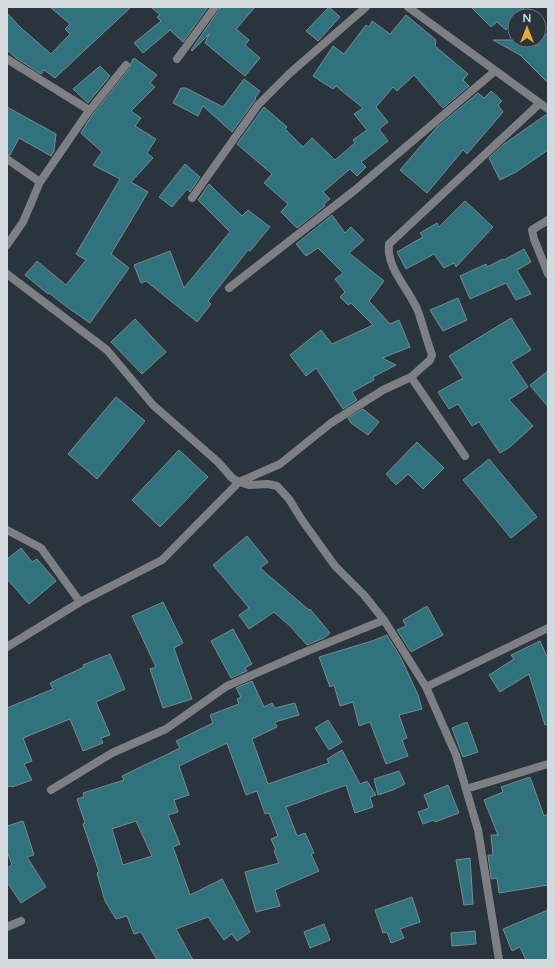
<svg xmlns="http://www.w3.org/2000/svg" width="555" height="967" font-family="'Varela Round',sans-serif">
  <style>
    .building { fill: #30727d; stroke: #798a8e; fill-rule: evenodd }
    .lines { fill: none; stroke-linecap: round; stroke-linejoin: round }
    .minor { stroke: #7e7f85; stroke-width: 8 }
  </style>
  <rect width="100%" height="100%" fill="#29343c"/>
  <!-- building -->
  <path class="building" d="M50,7H131L55,78L44,70L41,74L16,58L7,50V13L20,27L51,54L70,34L65,29L70,24Z
    M151,7H208L183,42L170,30L143,53L134,43L161,21L157,17L160,15Z
    M220,7H255L236,29L249,40L245,45L260,58L245,76L205,43L209,34L192,51L191,50L219,10Z
    M329,7L340,17L318,41L306,31Z
    M471,7H525L517,16H515V19L506,30L497,22L491,27Z
    M406,15L436,40L435,46L468,74L463,80L469,86L443,108L414,75L397,91L393,87L376,107L388,122L379,129L388,141L361,162L366,167L357,176L350,169L323,192L330,199L324,204L325,206L297,228L281,212L288,204L264,183L272,174L237,144L264,107L287,127L285,129L303,147L312,138L335,160L355,143L353,140L367,130L354,114L363,108L336,86L333,89L313,76L333,46L344,54L366,25L369,27L372,21L390,34Z
    M548,32V83L520,55L493,40H527L537,46Z
    M134,58L157,75L150,83L155,87L131,111L141,118L135,126L156,139L147,153L153,158L131,182L148,192L111,254L129,268L90,323L67,307L49,293L48,294L25,275L37,261L66,285L86,260L76,254L120,179L93,165L102,152L81,133L90,118L130,68L131,63Z
    M100,66L110,76L88,103L73,89Z
    M244,79L260,91L255,98L256,99L232,132L203,106L198,116L173,103L181,88H186L223,107Z
    M491,91L502,101L498,105L503,112L467,154L463,150L427,193L400,170L437,127L478,93L484,98Z
    M7,107L56,134L54,151L51,156L19,138L10,155L7,154Z
    M547,114H548V150L516,172L500,180L489,158L504,144Z
    M185,164L200,177L190,192L187,189L172,207L159,197Z
    M209,184L242,216L248,210L270,227L250,251L248,250L208,301L211,304L197,322L146,281L141,283L134,265L170,251L184,288L230,232L198,200Z
    M465,201L493,227L456,267L454,263L444,268L434,254L406,269L397,252L423,237L420,233L437,223L439,227Z
    M332,215L345,233L351,227L364,240L349,253L384,281L369,301L390,324L399,320L410,347L382,358L396,365L373,377L374,380L352,392L357,400L343,409L316,368L306,376L290,355L321,330L332,344L373,325L351,303L348,305L340,297L345,292L335,279L343,273L318,248L306,256L296,244Z
    M524,249L531,262L517,270L531,294L516,300L506,283L470,299L460,276L486,264L487,267L503,259L504,260Z
    M458,298L467,320L443,331L430,310Z
    M511,318L531,350L511,362L528,387L509,400L533,426L510,447L500,453L479,422L472,426L458,404L449,409L438,392L463,378L449,356Z
    M135,319L166,352L142,374L111,342Z
    M548,371V407L530,385Z
    M116,397L145,421L97,479L68,454Z
    M363,409L379,422L368,435L351,423L348,418Z
    M417,442L444,468L423,489L408,474L396,485L386,474Z
    M179,450L208,477L160,527L132,500Z
    M489,459L537,517L511,538L463,480Z
    M247,536L268,562L260,568L309,610L310,609L330,633L324,638L307,645L290,626L274,612L249,629L239,615L249,608L213,565Z
    M21,548L32,562L37,559L56,581L29,604L7,579V559Z
    M163,602L183,643L174,648L192,699L163,708L150,669L156,667L132,616Z
    M427,606L443,635L411,652L397,630L406,626L403,620Z
    M233,629L252,664L245,668L247,671L231,678L211,641Z
    M387,635L401,658L418,695L422,709L399,715L407,738L402,740L408,756L386,764L370,722L359,726L353,702L340,706L334,685L330,687L319,657L372,641Z
    M540,641L548,659V724L545,725L529,674L500,692L489,675L514,659L511,655Z
    M110,654L125,689L96,702L110,735L101,738L103,743L83,751L70,719L23,738L32,761L24,764L32,780L12,787V786L7,787V708L53,689L50,683L84,667L83,665Z
    M252,681L264,707L272,703L275,708L295,703L299,715L275,722L277,727L252,739L268,784L329,763L327,759L342,750L360,784L367,781L376,795L370,797L373,807L355,813L346,785L286,807L297,836L305,833L314,853L311,854L319,871L275,890L280,906L256,912L245,872L279,863L274,851L276,850L271,839L278,836L269,813L265,814L257,791L246,795L227,743L179,766L189,795L174,800L178,812L168,815L180,844L173,847L190,895L222,879L250,932L237,941L232,934L224,940L208,917L176,929L193,960H157L141,932L134,934L127,916L116,919L105,901L97,873L99,872L83,824L85,823L77,799L84,797L83,793L124,780L122,776L180,748L176,741L213,723L210,715L239,704L237,699L241,697L236,688ZM136,821L152,856L123,865L112,829Z
    M328,720L342,742L329,750L315,728Z
    M467,722L478,752L463,757L452,728Z
    M399,771L405,784L393,790L378,795L374,779Z
    M530,777L544,816L548,814V885L499,893L497,878L491,879L488,855H493L491,835H498L484,800L503,792L501,787Z
    M448,785L459,813L435,822L434,820L423,824L418,812L429,808L424,795Z
    M23,821L34,855L27,857L46,887L21,903L7,882V868L12,865L7,851V826Z
    M470,858L473,904L464,905L456,860Z
    M412,897L420,922L400,929L404,938L391,943L387,932L383,933L375,910Z
    M548,910V960H526L520,947L512,951L503,929Z
    M324,924L330,940L310,948L304,932Z
    M475,931L476,944L452,946L451,933Z"/>
  <g class="lines">
    <!-- minor -->
    <path class="minor" d="M408,7L548,109
      M7,59L89,110
      M177,59L215,7
      M7,159L40,182
      M192,198L258,105L290,73L366,7
      M548,220L532,230L534,239L548,274
      M7,245L23,222L40,182L86,115L126,65
      M7,274L107,350L153,405L218,462L232,478L239,482L249,485L268,484L277,486L289,499L302,520L335,566L364,595L384,620L426,687L456,755L478,830L499,960
      M229,288L355,190L495,71
      M411,377L430,360L432,355C427,341 423,326 418,311C409,289 386,268 389,244L539,104
      M7,530L41,548L80,602
      M7,647L80,602L162,560L239,482L280,464L331,423L383,390L411,377L465,456
      M426,687L548,628
      M466,789L548,764
      M51,790L112,753L166,729L227,686L305,652L384,620
      M7,927L21,921"/>
  </g>
  <!-- border -->
  <rect width="555" height="967" fill="none" stroke="#d3d9df" stroke-width="16"/>
  <!-- north arrow -->
  <g transform="translate(527 28)"><circle r="19" fill="#29343c" stroke="#6d767d"/>
  <path d="M0-3L7 15L0 10L-7 15Z" fill="#e7ac37"/>
  <text y="-6" font-size="11" font-weight="bold" text-anchor="middle" fill="#d3d9df">N</text>
  </g>
</svg>
